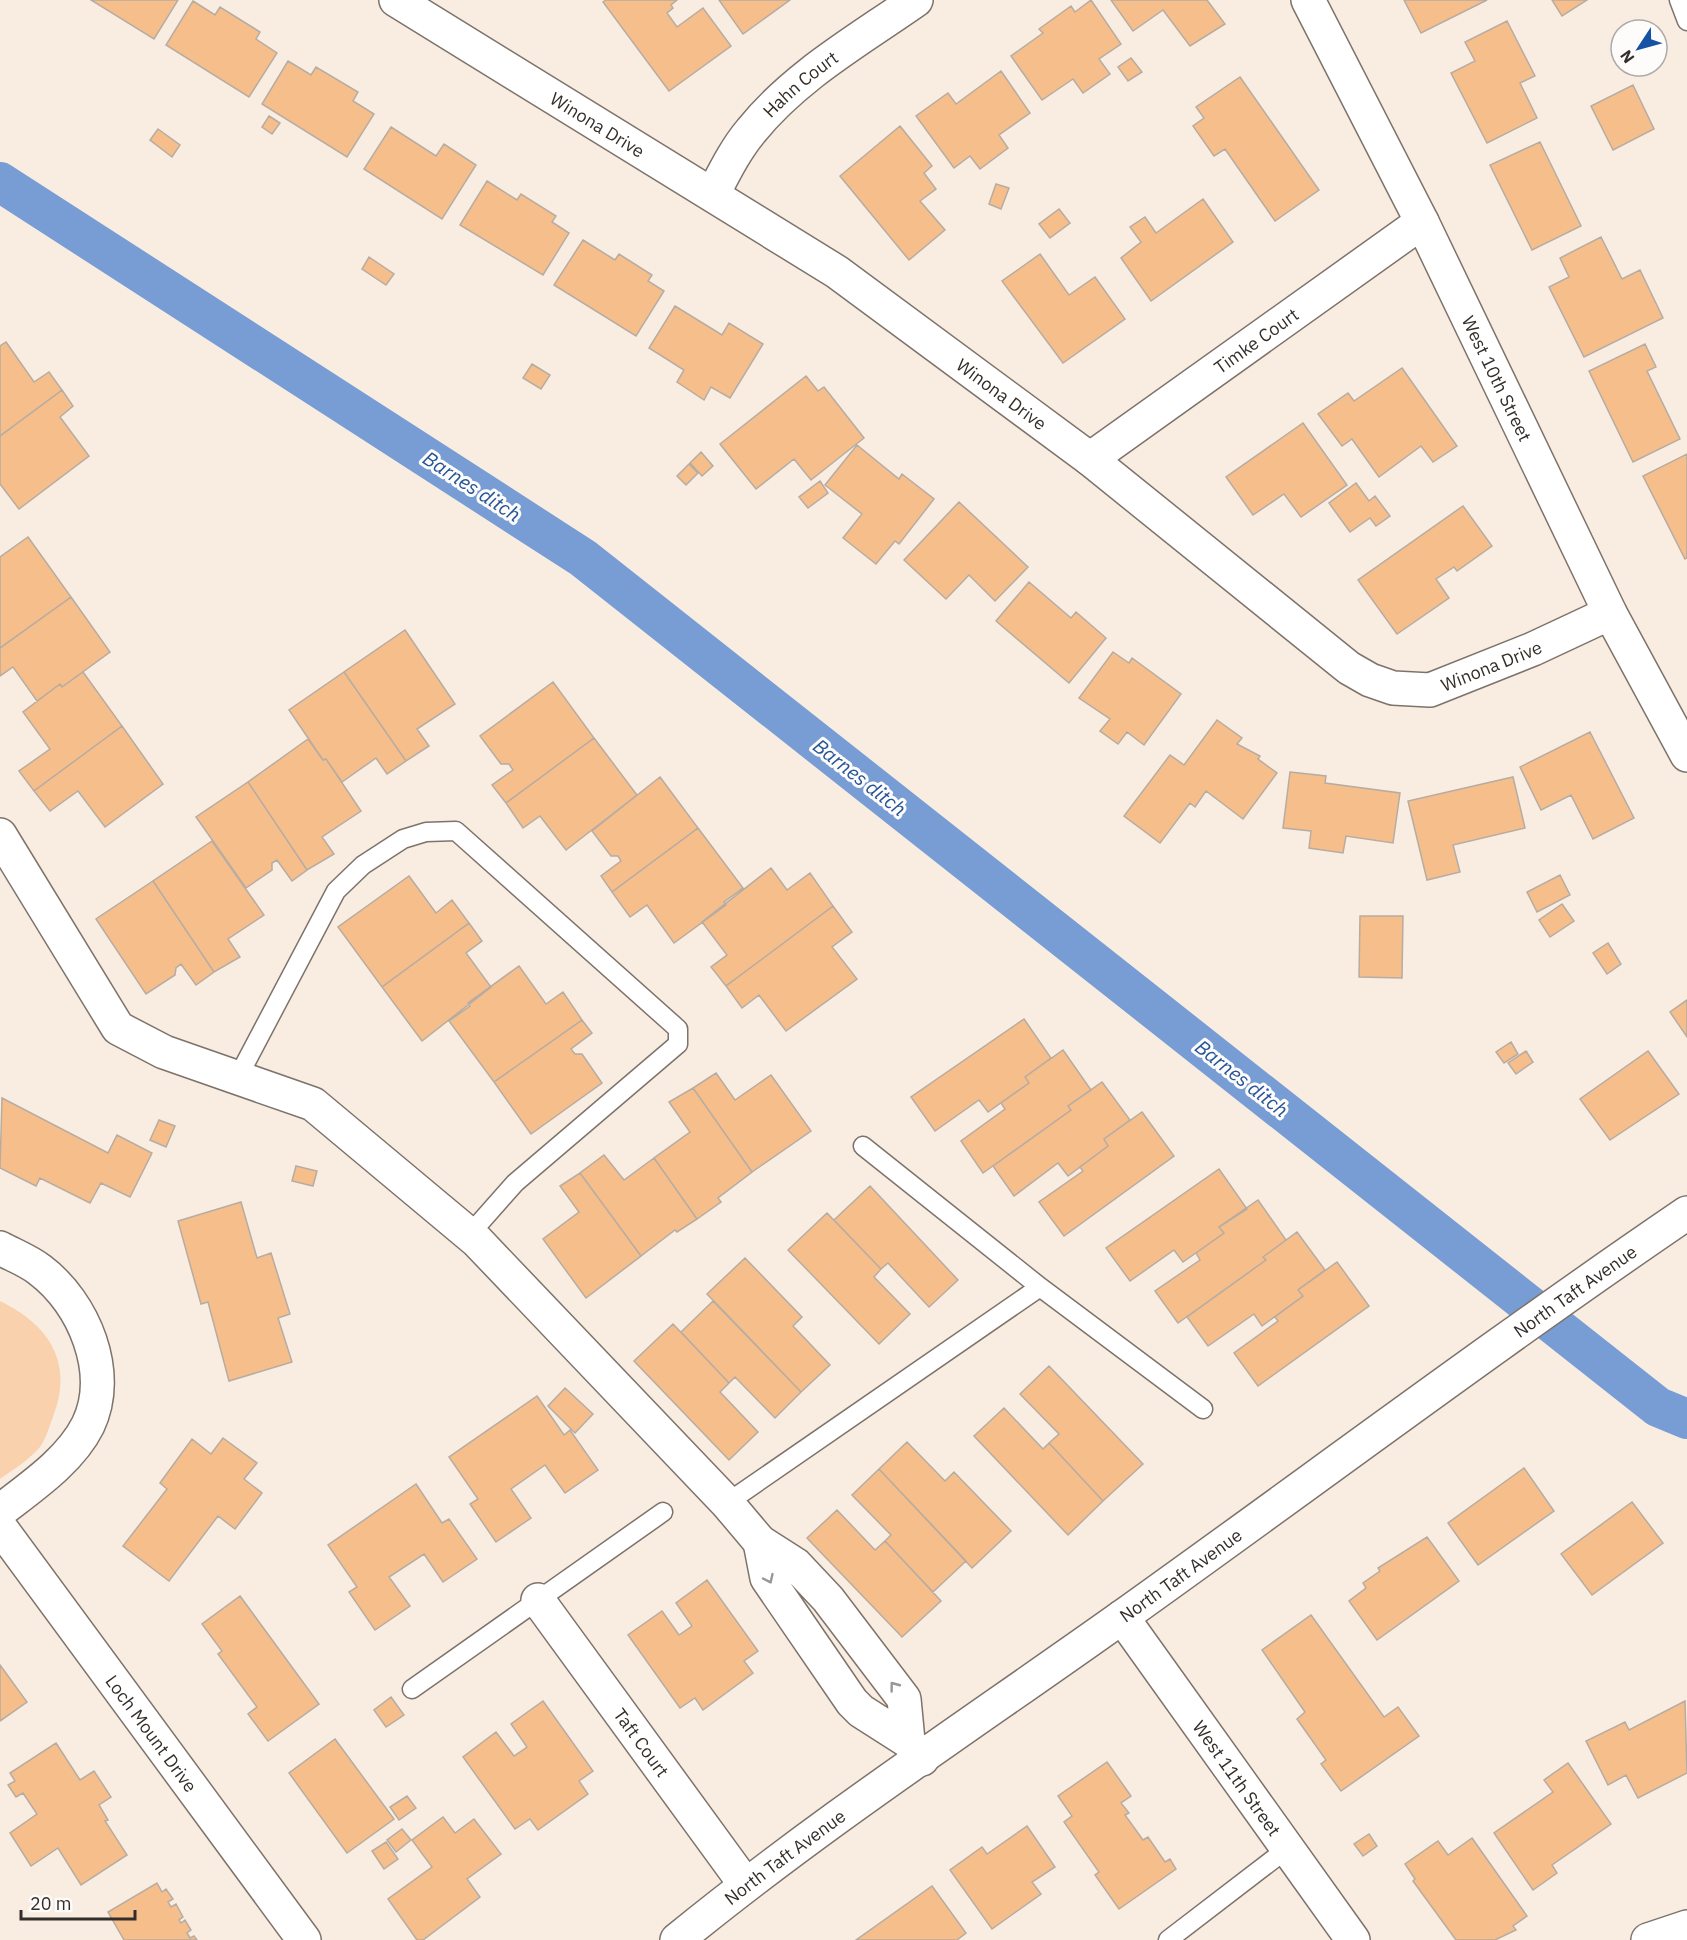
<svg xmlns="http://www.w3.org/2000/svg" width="1687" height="1940" font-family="'IBM Plex Sans',sans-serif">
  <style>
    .green { fill: #fad1ad }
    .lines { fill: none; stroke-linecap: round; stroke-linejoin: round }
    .canal { stroke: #779dd4; stroke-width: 40 }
    .building { fill: #f6be8b; stroke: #b7aca2; stroke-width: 1.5 }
    .service-casing { stroke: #7e736a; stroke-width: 21 }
    .minor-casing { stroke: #7e736a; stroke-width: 36 }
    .secondary-casing { stroke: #7e736a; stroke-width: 36 }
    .service { stroke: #fff; stroke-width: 18 }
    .minor { stroke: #fff; stroke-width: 33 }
    .secondary { stroke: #fff; stroke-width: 33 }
    .oneway { stroke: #999694 }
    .labels { text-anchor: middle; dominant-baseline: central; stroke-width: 6; stroke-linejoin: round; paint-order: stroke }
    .street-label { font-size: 18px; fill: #332e2a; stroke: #fefcfa }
    .water-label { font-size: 20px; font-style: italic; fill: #255599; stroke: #fefcfa }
  </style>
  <rect width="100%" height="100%" fill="#f9ede2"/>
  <!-- green -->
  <path class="green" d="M0,1301C50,1325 74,1364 53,1417C49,1427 46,1439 40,1447C29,1460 14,1469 0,1479Z"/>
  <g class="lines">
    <!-- canal -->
    <path class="canal" d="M0,182L583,558L1658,1407L1687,1419"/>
  </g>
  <!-- building -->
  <path class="building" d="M91,0H178L154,39Z
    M606,0H677L671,5L673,8L667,13L677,27L703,8L731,46L669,91L603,2Z
    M719,0H790L743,34Z
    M1091,0L1121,44L1099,59L1110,74L1083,93L1073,79L1042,100L1011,56L1043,33L1039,29L1071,6L1075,12Z
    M1111,0H1207L1225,24L1190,46L1163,10L1133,31Z
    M1404,0H1487L1421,33Z
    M1552,0H1587L1562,16Z
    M193,1L215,15L220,7L260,32L256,39L277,53L249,97L166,45Z
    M1507,21L1535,76L1520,83L1537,118L1487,143L1451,73L1475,61L1465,42Z
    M1131,58L1142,72L1128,81L1118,67Z
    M288,61L311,75L316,67L358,92L353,101L374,114L347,157L262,104Z
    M1001,71L1030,113L999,135L1008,148L980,169L970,156L954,168L916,116L948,93L956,104Z
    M1240,77L1319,190L1275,221L1225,149L1214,156L1193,126L1204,118L1196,107Z
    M1633,85L1654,129L1613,150L1591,106Z
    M269,116L280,123L272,134L262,127Z
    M900,126L932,166L924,173L936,189L920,201L945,230L909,260L840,176Z
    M391,127L436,156L444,144L476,165L442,219L364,169Z
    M158,129L180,145L172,157L150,140Z
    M1540,142L1581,226L1532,250L1490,165Z
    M487,181L517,200L521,194L556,216L552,222L569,233L543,275L460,225Z
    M996,184L1009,188L1001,209L989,204Z
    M1203,199L1233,242L1151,301L1121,258L1141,242L1130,227L1145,217L1156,233Z
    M1059,209L1070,223L1050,238L1039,224Z
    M1601,237L1622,279L1640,270L1663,318L1584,357L1549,287L1569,277L1560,258Z
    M583,240L615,260L619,254L652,275L648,281L664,291L636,336L554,285Z
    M1040,254L1069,295L1095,277L1125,319L1063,363L1002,281Z
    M369,257L394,274L386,285L362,269Z
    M675,306L722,335L729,323L763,344L730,398L711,387L704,400L677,382L684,370L649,348Z
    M6,342L34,382L49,372L62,390L0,436V346Z
    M1645,344L1656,367L1647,371L1680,439L1633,462L1589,371Z
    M532,364L550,375L541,389L523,378Z
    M1402,368L1457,446L1433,462L1421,446L1379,477L1352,439L1342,446L1318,414L1348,393L1354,401Z
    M806,376L818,391L824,387L864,438L811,480L794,459L756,489L720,444Z
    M62,390L73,406L60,417L89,456L19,509L0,484V436Z
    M1303,423L1347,485L1301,517L1284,494L1253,515L1226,477Z
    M857,445L899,479L902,474L934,499L899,544L895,541L876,564L843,538L862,514L825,485Z
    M701,452L713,466L702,476L690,463Z
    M1687,454V558L1685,559L1643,476Z
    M689,464L698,473L686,485L677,476Z
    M820,481L828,493L808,508L799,497Z
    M1356,483L1369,501L1375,496L1390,516L1376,526L1370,518L1350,532L1329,503Z
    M959,502L1028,567L995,601L969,575L946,599L904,560Z
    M1463,506L1492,546L1457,571L1454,567L1436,579L1449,598L1397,634L1358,580Z
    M28,537L71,597L0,648V557Z
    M1029,582L1071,618L1076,612L1106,638L1069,683L996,621Z
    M71,597L110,652L62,687L60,684L37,701L13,667L0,676V648Z
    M405,630L455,704L417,729L429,746L406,761L344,672Z
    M1113,652L1129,663L1132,658L1181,694L1144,745L1127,732L1118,744L1100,731L1110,719L1079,698Z
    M83,672L122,726L34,791L19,771L50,749L23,712L60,684L62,687Z
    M344,672L406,761L387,774L376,758L342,782L326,759L323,760L289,710Z
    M553,682L594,738L506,803L492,785L513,770L509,764H501L480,736Z
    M1217,720L1242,738L1237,744L1260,756L1258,759L1277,773L1243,819L1206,791L1195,807L1190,803L1160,843L1124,816L1170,755L1184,765Z
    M122,726L163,784L105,827L78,791L50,811L34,791Z
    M1590,732L1634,818L1593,839L1571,795L1541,810L1520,767Z
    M594,738L637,795L566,850L540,816L523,828L506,803Z
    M308,739L323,760L326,759L361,811L322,837L334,854L307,870L248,782Z
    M1290,772L1326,776L1325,783L1400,793L1393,843L1346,836L1343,853L1309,848L1311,831L1283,828Z
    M660,777L698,828L612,892L601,876L621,861L618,856H611L592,831Z
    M1513,777L1525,828L1453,845L1460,872L1427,880L1408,801Z
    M248,782L307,870L292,881L277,860L272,863V870L246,888L196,817Z
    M698,828L743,888L724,902L726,905L674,943L647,905L630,917L612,892Z
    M212,841L264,915L228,939L240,957L214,972L153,881Z
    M771,868L787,890L810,873L833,906L726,986L711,967L727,955L702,922Z
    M1560,875L1570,895L1537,912L1527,892Z
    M409,876L436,913L452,900L469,923L382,987L338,927Z
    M153,881L214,972L196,985L181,964L176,968L175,975L146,994L96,919Z
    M1562,904L1574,921L1550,937L1539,920Z
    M833,906L852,932L832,947L857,979L786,1031L759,995L742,1008L726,986Z
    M1360,916H1403L1402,978L1359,977Z
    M469,923L482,941L466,953L491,987L422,1041L382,987Z
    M1608,943L1621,964L1607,974L1593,953Z
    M519,966L546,1004L563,992L582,1020L494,1082L449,1021L470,1006L468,1003Z
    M1687,1000V1037L1670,1012Z
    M1024,1019L1051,1058L1025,1077L1029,1083L988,1112L979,1100L935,1131L911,1097Z
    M582,1020L592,1033L571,1049L575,1054H582L602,1083L531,1134L494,1082Z
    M1511,1042L1518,1054L1504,1063L1496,1052Z
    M1063,1050L1091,1090L1068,1106L1071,1110L983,1173L961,1141L1005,1109L1001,1103L1029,1083L1025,1077Z
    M1526,1051L1533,1062L1516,1074L1508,1063Z
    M1648,1051L1679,1094L1610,1140L1580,1099Z
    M716,1073L735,1100L771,1075L811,1131L752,1172L693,1088Z
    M1102,1082L1130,1120L1104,1139L1108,1146L1068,1176L1058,1163L1014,1196L993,1166L1071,1110L1068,1106Z
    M693,1088L752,1172L718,1198L721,1202L697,1219L654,1158L690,1132L669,1102Z
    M2,1098L108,1153L117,1135L152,1153L130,1197L101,1183L90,1203L40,1178L36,1186L0,1168Z
    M1142,1112L1174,1156L1064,1236L1039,1202L1083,1171L1080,1167L1108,1146L1104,1139Z
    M159,1120L175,1126L166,1147L150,1140Z
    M604,1155L624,1180L654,1158L697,1219L677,1232L675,1230L641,1256L580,1173Z
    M296,1166L317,1171L313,1186L292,1181Z
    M1219,1169L1247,1209L1219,1227L1224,1233L1183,1262L1174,1250L1130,1281L1106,1248Z
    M580,1173L641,1256L586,1298L543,1239L579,1212L560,1186Z
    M870,1186L958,1280L929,1307L888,1263L881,1269L834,1220Z
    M1258,1200L1286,1240L1263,1257L1266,1260L1178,1323L1155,1291L1200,1260L1196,1253L1224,1233L1219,1227Z
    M241,1202L257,1258L271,1253L290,1314L278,1318L292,1362L229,1381L208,1302L201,1304L178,1221Z
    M827,1213L881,1269L874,1277L910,1314L879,1344L788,1250Z
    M1297,1232L1325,1270L1298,1290L1303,1296L1262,1326L1254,1314L1208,1346L1187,1317L1266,1260L1263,1257Z
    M745,1258L802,1317L793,1326L830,1365L801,1392L707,1294Z
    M1337,1262L1369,1306L1258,1386L1234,1353L1278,1321L1275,1317L1303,1296L1298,1290Z
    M713,1301L801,1392L775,1418L735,1377L729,1383L681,1332Z
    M673,1324L729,1383L720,1392L758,1432L729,1460L634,1361Z
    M1049,1366L1143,1464L1103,1501L1049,1443L1059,1434L1020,1394Z
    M565,1388L593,1414L575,1433L548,1406Z
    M537,1396L564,1435L570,1430L598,1470L565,1493L545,1465L511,1489L531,1518L496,1542L470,1504L478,1499L449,1457Z
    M1004,1408L1043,1449L1049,1443L1103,1501L1068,1535L974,1436Z
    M223,1438L257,1463L244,1479L262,1493L235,1529L218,1516L169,1581L123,1546L167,1489L160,1483L192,1439L211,1454Z
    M907,1442L945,1481L954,1472L1011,1531L972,1568L879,1469Z
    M1524,1468L1554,1511L1478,1565L1448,1523Z
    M879,1469L966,1561L933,1592L885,1541L891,1535L852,1495Z
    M416,1484L442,1523L449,1519L477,1559L443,1582L424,1554L389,1577L410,1606L375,1630L349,1592L357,1587L328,1545Z
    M1632,1502L1663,1543L1592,1595L1561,1554Z
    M837,1510L875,1550L885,1541L941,1601L902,1637L807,1538Z
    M1427,1537L1459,1581L1377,1640L1349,1601L1366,1588L1363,1583L1380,1571L1378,1568Z
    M707,1580L758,1651L744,1661L753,1673L703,1710L695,1698L680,1708L628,1635L662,1611L679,1635L692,1626L676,1603Z
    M240,1596L319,1704L268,1741L248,1714L257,1707L218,1654L222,1651L202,1624Z
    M1311,1615L1384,1717L1398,1707L1419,1736L1341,1791L1321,1764L1326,1760L1297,1719L1305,1712L1262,1650Z
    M0,1665L27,1702L0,1721Z
    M391,1697L404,1715L386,1727L374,1710Z
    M543,1701L593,1771L579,1781L588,1794L538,1830L530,1819L515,1829L463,1757L496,1732L514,1756L527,1747L511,1724Z
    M1685,1701L1687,1773L1638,1798L1626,1775L1608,1785L1586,1741L1625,1722L1629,1730Z
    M335,1739L394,1819L347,1853L289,1773Z
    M56,1743L80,1780L94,1771L111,1797L99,1805L108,1820L105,1821L127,1855L81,1885L58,1848L31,1866L10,1833L37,1814L23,1793L16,1797L8,1785L15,1781L10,1773Z
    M1107,1762L1131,1796L1121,1803L1129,1813L1125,1815L1143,1840L1148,1837L1165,1862L1170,1859L1176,1869L1119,1909L1095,1875L1099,1872L1064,1822L1072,1816L1058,1796Z
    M1568,1763L1611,1824L1552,1865L1557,1873L1533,1890L1494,1833L1553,1792L1544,1780Z
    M407,1796L416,1808L399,1820L390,1807Z
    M443,1817L455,1833L474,1819L501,1854L467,1879L480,1897L423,1940H417L388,1899L432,1867L412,1840Z
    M1027,1826L1055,1867L1032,1882L1041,1894L992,1929L950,1870L982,1847L987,1854Z
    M402,1829L411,1840L396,1852L387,1840Z
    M1369,1834L1377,1846L1363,1856L1354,1844Z
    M1472,1838L1527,1916L1513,1926L1516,1930L1495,1940H1456L1413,1881L1415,1879L1405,1864L1438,1841L1448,1855Z
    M386,1842L398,1859L384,1869L372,1851Z
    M157,1883L162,1892L166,1889L173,1899L168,1902L171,1907L176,1904L183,1917L179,1920L181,1923L185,1920L191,1930L187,1933L190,1938L194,1936L197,1940H124L108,1912Z
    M932,1886L966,1933L957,1940H856Z"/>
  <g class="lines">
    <defs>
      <path id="service" d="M1679,0L1687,21
        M238,1077L336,891L363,865L403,839L426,832L456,831L678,1029V1044L515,1183L469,1235
        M1040,1287L1203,1409
        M727,1503L1040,1287L863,1146
        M412,1689L663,1512
        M1168,1940L1288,1848"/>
      <g id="minor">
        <path id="s1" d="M396,0L837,272L1090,459L1349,668L1370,680L1393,688L1430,690L1533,649L1610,613"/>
        <path id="s2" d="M1308,0L1422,222L1610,613L1687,755"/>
        <path id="s3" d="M713,194C724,173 735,150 751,131C795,76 859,40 916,0"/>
        <path id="s4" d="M1090,459L1422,222"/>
        <path d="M0,835L118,1028L164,1052L313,1104L477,1241L727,1503L760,1542"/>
        <path d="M0,1248C13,1255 29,1261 40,1270C84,1303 113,1373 88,1425C70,1461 31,1487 0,1511"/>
        <path id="s5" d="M0,1527L304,1940"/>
        <path id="s6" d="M538,1600L745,1884"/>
        <path id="s7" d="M1122,1617L1353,1940"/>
        <path d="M908,1741L904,1699L828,1599L796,1565L760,1542L767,1578L852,1702L861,1711L908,1741L922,1759"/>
        <path d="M1648,1940L1687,1927"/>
      </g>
      <g id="secondary">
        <path id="s8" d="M677,1940C819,1824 973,1723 1122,1617C1311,1482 1496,1343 1687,1213"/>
      </g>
    </defs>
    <!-- service casing -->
    <use href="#service" class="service-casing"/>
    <!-- minor casing -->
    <use href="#minor" class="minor-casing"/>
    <!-- secondary casing -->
    <use href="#secondary" class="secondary-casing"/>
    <!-- service -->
    <use href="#service" class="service"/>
    <!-- minor -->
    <use href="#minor" class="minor"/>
    <!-- secondary -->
    <use href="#secondary" class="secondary"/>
  </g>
  <!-- one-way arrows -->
  <defs><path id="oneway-chevron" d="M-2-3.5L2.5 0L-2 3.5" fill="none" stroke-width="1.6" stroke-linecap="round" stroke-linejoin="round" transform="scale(1.5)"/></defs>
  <g class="oneway">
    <use href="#oneway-chevron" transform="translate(769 1579) rotate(65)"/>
    <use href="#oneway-chevron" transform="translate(894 1686) rotate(-127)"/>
  </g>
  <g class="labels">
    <!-- street labels -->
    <g class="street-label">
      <text stroke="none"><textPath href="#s3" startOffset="142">Hahn Court</textPath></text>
      <text stroke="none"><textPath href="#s1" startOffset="237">Winona Drive</textPath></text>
      <text stroke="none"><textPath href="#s4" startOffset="204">Timke Court</textPath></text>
      <text stroke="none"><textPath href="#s2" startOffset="423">West 10th Street</textPath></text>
      <text stroke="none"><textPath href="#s1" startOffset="723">Winona Drive</textPath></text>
      <text stroke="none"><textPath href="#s1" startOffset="1317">Winona Drive</textPath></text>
      <text stroke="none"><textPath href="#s8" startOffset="1108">North Taft Avenue</textPath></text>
      <text stroke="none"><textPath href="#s8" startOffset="622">North Taft Avenue</textPath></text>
      <text stroke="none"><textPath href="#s5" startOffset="256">Loch Mount Drive</textPath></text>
      <text stroke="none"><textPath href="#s6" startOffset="176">Taft Court</textPath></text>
      <text stroke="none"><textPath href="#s7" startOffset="198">West 11th Street</textPath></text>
      <text stroke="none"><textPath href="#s8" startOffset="136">North Taft Avenue</textPath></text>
    </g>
    <!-- water labels -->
    <g class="water-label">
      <text transform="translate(472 486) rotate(33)">Barnes ditch</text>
      <text transform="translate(860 777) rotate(38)">Barnes ditch</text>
      <text transform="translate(1242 1078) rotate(38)">Barnes ditch</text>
    </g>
  </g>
  <!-- north arrow -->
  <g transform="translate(1639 48) rotate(234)"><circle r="28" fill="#fefcfa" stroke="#adaaa7" stroke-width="1.5"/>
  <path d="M0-4.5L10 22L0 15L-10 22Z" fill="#1652a3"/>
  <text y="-9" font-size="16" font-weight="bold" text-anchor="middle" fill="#332e2a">N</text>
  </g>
  <!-- scale -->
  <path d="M21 1910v9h114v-9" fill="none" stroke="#332e2a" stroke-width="3"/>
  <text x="30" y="1910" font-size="18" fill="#332e2a" stroke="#fefcfa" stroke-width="4.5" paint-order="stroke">20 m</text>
</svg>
